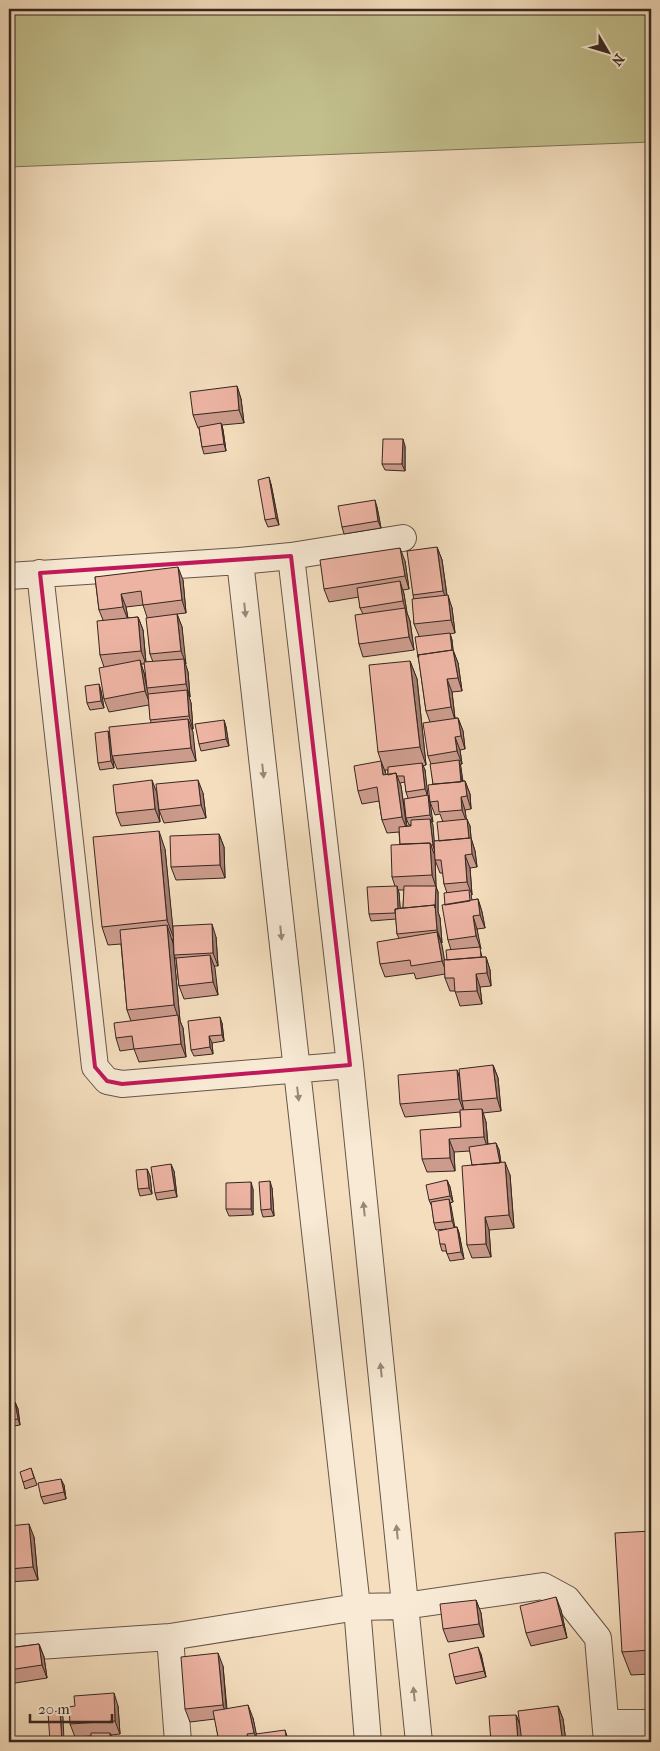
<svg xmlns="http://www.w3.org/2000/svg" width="660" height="1751" font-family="'IM FELL French Canon',serif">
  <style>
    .grass { fill: #c2bf8d; stroke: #7c7356 }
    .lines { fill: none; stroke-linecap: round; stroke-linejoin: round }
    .street-casing { stroke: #665548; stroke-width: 28 }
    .street { stroke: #f8ead5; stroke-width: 26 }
    .wall { fill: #cc9b8c; stroke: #362720; fill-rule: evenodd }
    .shaded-wall { fill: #a67e72; stroke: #362720 }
    .building { fill: #edb4a3; stroke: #362720 }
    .oneway { fill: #97887a }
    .marked { fill: none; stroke: #c2185b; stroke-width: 4; stroke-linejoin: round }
  </style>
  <rect width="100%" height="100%" fill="#f4debe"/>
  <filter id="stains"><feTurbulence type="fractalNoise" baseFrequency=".004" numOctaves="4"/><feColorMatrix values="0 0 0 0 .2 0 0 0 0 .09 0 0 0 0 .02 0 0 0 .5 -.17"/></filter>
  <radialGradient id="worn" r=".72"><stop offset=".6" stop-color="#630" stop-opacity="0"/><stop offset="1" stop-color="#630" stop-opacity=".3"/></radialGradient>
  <!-- grass -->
  <path class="grass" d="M9,9H651V142L9,167Z"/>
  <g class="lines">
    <defs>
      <path id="street" d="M291,556L350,1065L419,1742
        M240,561L357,1607L368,1742
        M40,573L95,1067L107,1081L122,1084L350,1065
        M9,576L240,561L291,556L403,538
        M170,1637L178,1742
        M9,1648L170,1637L357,1607L404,1606L543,1586L567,1599L598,1638L607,1742
        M606,1723H651"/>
    </defs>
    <!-- street casing -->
    <use href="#street" class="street-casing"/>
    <!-- street -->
    <use href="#street" class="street"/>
  </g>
  <!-- wall -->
  <path class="wall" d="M237,386L241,399L244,423L222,425L223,430L226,451L204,454L202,447L199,428H198L193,415Z
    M405,446V471L385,470L382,464Z
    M271,484L279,525L268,527L265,520Z
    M377,507L381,528L344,534L342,527Z
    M437,547L442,560L447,595L452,608L455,633L450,634L452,640L453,650L458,663L462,691L452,692L455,718H458L463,731L465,749L460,750L462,764L460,765L463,781H465L470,794L471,809L465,810L466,819L470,826L471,838L475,851L477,867L470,868L472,895H471L472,900L478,899L482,912L485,928L477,929L480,949L482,957H486L490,970L491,986L480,987L482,1004L460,1006L455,991H450L445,978V974L416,979L414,973L385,977L380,964L399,938L397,934L396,919L371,921L369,914L395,886L392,877L400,844L399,832L387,833L382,820L379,801L362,804L358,791L381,761L378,752L410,661L417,679L426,765L423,766L425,770L427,796L430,802L434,841H439L443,822L440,814L435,815L430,802L433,784L431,764L428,756L430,722L426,711L419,661L418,657L419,636L414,624V599L413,595ZM385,770H388V775H386ZM405,782L406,792L408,798L406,818L409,825H411V826H407L401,786L400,783ZM435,860L440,873H443L444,884L447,893L445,905L448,940L451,950L447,960H444L441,943H442L440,918L438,912V892L436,887ZM398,890H404L403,908H400L399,893Z
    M405,561L409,589L403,590L404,594L407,613L410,621L414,650L363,657L359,644L363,614L360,608L359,597L329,602L324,589Z
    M95,577L183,580L186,613L177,614L182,627L185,664L188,672L190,697H189L191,703L193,729L192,730L196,761L117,769L112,756L151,723L149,705L109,712L104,699V667L100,655L103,620L99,610ZM143,605L147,617L150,654L153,662H146L143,630L138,617L128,618L126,607ZM141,664H145L147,687L144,673Z
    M99,684L101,691L104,708L90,710L87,703Z
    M224,720L226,727L229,746L201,751L199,744Z
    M108,731L110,738L114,768L100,770L98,763Z
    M157,793H203L206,818L164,823L159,810L158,800L160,822L121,826L116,813Z
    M219,834L224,847L225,878L176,880L171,867Z
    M165,849L173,933L216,937L218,966H214L218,995L184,999L179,986L176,959L174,955V939H172L173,943L180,1021L183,1028L186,1057L139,1062L134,1049L120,1051L116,1038L131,1021L127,1010L121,944L108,945L102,927Z
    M222,1023L224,1041L212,1043L213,1054L194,1056L191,1050Z
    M493,1065L498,1078L501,1111L483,1113L486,1122L488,1144L496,1143L499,1150L501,1163L510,1175L514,1228L489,1230L491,1257L472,1258L467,1245L472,1165L470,1151L454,1152L455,1171L427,1172L422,1159L461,1127L460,1112L405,1117L400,1104L457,1070L460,1078Z
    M147,1169L150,1176L152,1194L140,1196L138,1189Z
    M174,1171L177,1197L157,1200L155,1193Z
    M447,1180L450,1187L453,1202L450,1203L454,1227H457L459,1233L464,1259L450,1261L446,1251H442L440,1244L447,1229L436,1230L434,1223L432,1207L429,1200Z
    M272,1188L274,1216L263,1217L261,1210Z
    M253,1189V1215L229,1216L226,1209Z
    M15,1402L18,1409L20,1425L9,1427V1403Z
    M31,1468L37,1485L25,1489L23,1482Z
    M64,1485L66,1499L44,1504L41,1497Z
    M9,1526L34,1537L38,1580L9,1582Z
    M651,1531V1674L631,1675L622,1652Z
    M476,1600L481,1613L484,1637L448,1642L443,1629Z
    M561,1610L567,1638L531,1646L526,1633Z
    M39,1644L44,1657L47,1678L9,1684V1648Z
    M481,1654L486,1677L456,1684L454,1677Z
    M223,1666L227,1709L253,1718L256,1734L289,1742H219L215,1719L190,1722L185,1709Z
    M118,1706L120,1734L111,1735L113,1739L91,1736L75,1737L70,1724Z
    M558,1706L563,1719L566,1742H522L516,1715L520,1724Z"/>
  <!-- shaded-wall -->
  <path class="shaded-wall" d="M237,386L241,399L244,423L239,410Z
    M221,423L223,430L226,451L224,444Z
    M403,439L405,446V471L402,464Z
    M269,477L271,484L279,525L276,518Z
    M375,500L377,507L381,528L378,521Z
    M437,547L442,560L448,604L443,591Z
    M400,548L405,561L409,589L405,576Z
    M178,567L183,580L186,613L182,600Z
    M400,581L404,594L407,613L410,621L414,650L409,637L405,608L403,601Z
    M121,594L126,607L128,620L123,607Z
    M448,595L452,608L455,633L451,620Z
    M177,614L182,627L186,664L181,651Z
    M138,617L143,630L146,664L141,651Z
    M450,633L452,640L454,660L452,653Z
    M453,650L458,663L462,691L458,678Z
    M184,659L188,672L190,697L186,684Z
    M140,660L144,673L150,704L145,691Z
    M410,661L417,679L426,765L420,747Z
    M447,679L452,692L455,720L451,707Z
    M99,684L101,691L104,708L101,701Z
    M187,690L191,703L193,729L189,716Z
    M458,718L463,731L465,749L461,736Z
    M188,719L193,732L196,761L191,748Z
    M224,720L226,727L229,746L226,739Z
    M108,731L110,738L114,768L111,761Z
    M455,737L460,750L462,764L457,751Z
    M459,760L461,767L464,792L462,785Z
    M381,761L386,774L388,788L383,775Z
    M422,763L425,770L428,796L425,789Z
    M396,773L401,786L407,830L402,817Z
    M152,780L157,793L160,822L155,809Z
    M198,780L203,793L206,818L201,805Z
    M465,781L470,794L471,809L467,796Z
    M428,795L430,802L433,822L430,815Z
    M461,797L465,810L467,823L462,810Z
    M430,819L433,825L435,852L433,845Z
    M467,819L470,826L471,838L475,851L477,867L472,854L469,841Z
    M159,831L165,849L174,939L167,920Z
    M219,834L224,847L225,878L220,865Z
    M430,843L435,856L436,887L438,892V912L440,918L442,943L437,930L435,906L436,887L432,875Z
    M465,855L470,868L472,895L467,882Z
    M397,886L399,893L401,919L398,912Z
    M478,899L482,912L485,928L480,915Z
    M473,916L477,929L481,949L476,936Z
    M212,924L216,937L218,966L213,953Z
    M167,925L173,943L180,1021L183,1028L186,1057L181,1044L178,1017L174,1005Z
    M437,932L442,945L447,974L442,961Z
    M210,955L215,968L218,995L213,982Z
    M486,957L490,970L491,986L487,973Z
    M476,974L480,987L482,1004L477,991Z
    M220,1017L222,1023L224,1041L222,1035Z
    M209,1036L212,1043L213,1054L210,1047Z
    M493,1065L498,1078L501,1111L497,1098Z
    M457,1070L461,1083L462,1101L463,1106L464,1112L459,1099Z
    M482,1109L486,1122L488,1150L484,1137Z
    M449,1139L454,1152L455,1171L450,1158Z
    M496,1143L499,1150L502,1170L500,1164Z
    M505,1162L510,1175L514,1228L509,1215Z
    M171,1164L174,1171L177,1197L175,1190Z
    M147,1169L150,1176L152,1194L149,1188Z
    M447,1180L450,1187L453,1202L450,1196Z
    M270,1181L272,1188L274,1216L271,1209Z
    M251,1182L253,1189V1215L251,1209Z
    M449,1199L451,1206L455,1228L452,1221Z
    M485,1217L489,1230L491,1257L486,1244Z
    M457,1227L459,1233L464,1259L461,1252Z
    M15,1402L18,1409L20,1425L18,1419Z
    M61,1479L64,1485L66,1499L64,1492Z
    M29,1524L34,1537L38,1580L33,1567Z
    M556,1597L561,1610L567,1638L563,1625Z
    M476,1600L481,1613L484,1637L479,1624Z
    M39,1644L44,1657L47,1678L42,1665Z
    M478,1647L481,1654L486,1677L484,1671Z
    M218,1653L223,1666L227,1718L223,1705Z
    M114,1693L118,1706L120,1734L115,1721Z
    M248,1705L253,1718L258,1742L254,1733Z
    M558,1706L563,1719L566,1742H564L562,1737Z
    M60,1711L63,1717L64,1742H62Z
    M516,1715L521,1728L522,1742H518Z
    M285,1730L289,1742H287Z
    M110,1733L113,1739V1742H110Z"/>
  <!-- building -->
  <path class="building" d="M237,386L239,410L193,415L190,392Z
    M221,423L224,444L202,447L199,427Z
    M383,439H403L402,464H382Z
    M269,477L276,518L265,520L258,480Z
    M375,500L378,521L342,527L338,506Z
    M437,547L443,591L413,595L407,551Z
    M400,548L405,576L324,589L320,560Z
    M178,567L182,600L143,605L141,591L121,594L123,607L99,610L95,577Z
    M400,581L403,601L360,608L357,588Z
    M448,595L451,620L414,624L412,599Z
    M405,608L409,637L359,644L355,615Z
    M177,614L181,651L150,654L146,618Z
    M138,617L141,651L100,655L97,621Z
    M450,633L452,650L418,655L419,657H418L415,637Z
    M453,650L458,678L447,679L451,707L426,711L418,655Z
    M184,659L186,684L147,688L144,662Z
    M140,660L145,691L104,699L99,668Z
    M410,661L420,747L378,752L369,665Z
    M99,684L101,701L87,703L85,686Z
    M187,690L189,716L150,720L148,694Z
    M458,718L461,736L455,737L457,751L428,756L423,723Z
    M188,719L191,748L112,756L109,727Z
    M224,720L226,739L199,744L195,724Z
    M108,731L111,761L98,763L95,733Z
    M459,760L461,782L433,784L430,764Z
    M381,761L383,775L396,773L402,817L382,820L377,787L358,791L354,766Z
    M422,763L425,789L406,792L404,776H397L396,773L388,775V767Z
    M152,780L155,809L116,813L113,785Z
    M198,780L201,805L159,810L156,784Z
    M465,781L467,796L461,797L462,810L439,812L438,801L430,802L428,785Z
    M428,795L430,815L406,818L404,799Z
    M430,819L433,845H431L430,843L400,844L399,827L411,826V820Z
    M467,819L469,838L439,841L437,822Z
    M159,831L167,920L102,927L93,837Z
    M219,834L220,865L171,867L170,836Z
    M471,838L472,854L465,855L467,882L444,884L441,860H435L434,841Z
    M430,843L432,875L392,877L391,845Z
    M397,886L398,909H395V913L369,914L367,887Z
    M404,886H436L435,908V905L403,908Z
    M469,890L470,901L445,905L444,893Z
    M478,899L480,915L473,916L476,936L448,940L442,905Z
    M435,905L437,930L397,934L395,909Z
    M212,924L213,953L174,955L173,926Z
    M167,925L174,1005L127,1010L120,930Z
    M437,932L442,961L411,966L410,960L380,964L377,942Z
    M480,947L481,957L447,960L446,950Z
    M210,955L213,982L179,986L176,958Z
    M486,957L487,973L476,974L477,991L455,992L454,978H445L444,960Z
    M178,1015L181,1044L134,1049L132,1036L116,1038L114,1023Z
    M220,1017L222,1035L209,1036L210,1047L191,1050L188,1021Z
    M493,1065L497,1098L462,1101L459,1069Z
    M457,1070L459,1099L400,1104L398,1075Z
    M482,1109L484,1137L449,1139L450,1158L422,1159L420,1130L461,1127L460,1110Z
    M496,1143L500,1163L472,1165L469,1147Z
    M505,1162L509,1215L485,1217L486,1244L467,1245L462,1166Z
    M171,1164L175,1190L155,1193L151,1167Z
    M147,1169L149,1188L138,1189L136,1170Z
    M447,1180L450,1196L429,1200L426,1185Z
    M270,1181L271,1209L261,1210L259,1182Z
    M251,1182V1209H226V1183Z
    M449,1199L452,1221L434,1223L431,1202Z
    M457,1227L461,1252L447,1254L445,1244H440L438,1231Z
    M15,1402L18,1419L9,1420V1403Z
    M31,1468L34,1478L23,1482L20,1472Z
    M61,1479L64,1492L41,1497L38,1483Z
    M29,1524L33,1567L9,1569V1526Z
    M651,1531V1650L622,1652L615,1533Z
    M556,1597L563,1625L526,1633L520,1606Z
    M476,1600L479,1624L443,1629L440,1604Z
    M39,1644L42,1665L9,1670V1648Z
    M478,1647L484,1671L454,1677L449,1654Z
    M218,1653L223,1705L185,1709L181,1657Z
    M114,1693L115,1721L70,1724L69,1707L75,1706L74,1696Z
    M248,1705L254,1733L247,1734L249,1742H219L213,1711Z
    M558,1706L562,1737L555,1738V1742H522L518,1711Z
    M60,1711L62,1742H50L48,1712Z
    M516,1715L518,1742H491L489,1716Z
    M285,1730L287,1742H257L256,1734Z
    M91,1733H110V1742H91Z"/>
  <!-- one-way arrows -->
  <defs><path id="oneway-solid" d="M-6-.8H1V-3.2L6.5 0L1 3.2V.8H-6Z" transform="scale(1.25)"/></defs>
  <g class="oneway">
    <use href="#oneway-solid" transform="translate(245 610) rotate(84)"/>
    <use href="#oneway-solid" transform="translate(263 771) rotate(84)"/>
    <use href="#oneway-solid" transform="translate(281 933) rotate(84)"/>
    <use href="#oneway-solid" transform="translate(298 1094) rotate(83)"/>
    <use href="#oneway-solid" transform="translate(364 1209) rotate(-96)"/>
    <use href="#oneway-solid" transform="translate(381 1370) rotate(-96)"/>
    <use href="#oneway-solid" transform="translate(397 1532) rotate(-96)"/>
    <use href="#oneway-solid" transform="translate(414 1694) rotate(-96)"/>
  </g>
  <!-- marked area -->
  <path class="marked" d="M291,556L350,1065L122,1084L107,1081L95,1067L40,573Z"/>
  <!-- margin -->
  <rect width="660" height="1751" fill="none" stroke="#f4debe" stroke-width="30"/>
  <rect x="10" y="10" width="640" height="1731" fill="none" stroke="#362720" stroke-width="2.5"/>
  <rect x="15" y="15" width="630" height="1721" fill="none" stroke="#362720"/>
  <!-- north arrow -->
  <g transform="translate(608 52) rotate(128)" stroke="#f8ead5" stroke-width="4" paint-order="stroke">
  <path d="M0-4L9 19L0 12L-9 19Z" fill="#362720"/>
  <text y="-8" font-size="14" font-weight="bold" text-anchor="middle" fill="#362720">N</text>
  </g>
  <!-- scale -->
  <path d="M30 1714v8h82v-8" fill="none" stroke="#362720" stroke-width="2.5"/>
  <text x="38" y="1714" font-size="15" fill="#362720" stroke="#f8ead5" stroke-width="4" paint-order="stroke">20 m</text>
  <rect width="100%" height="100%" filter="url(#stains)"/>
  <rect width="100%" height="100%" fill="url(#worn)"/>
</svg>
